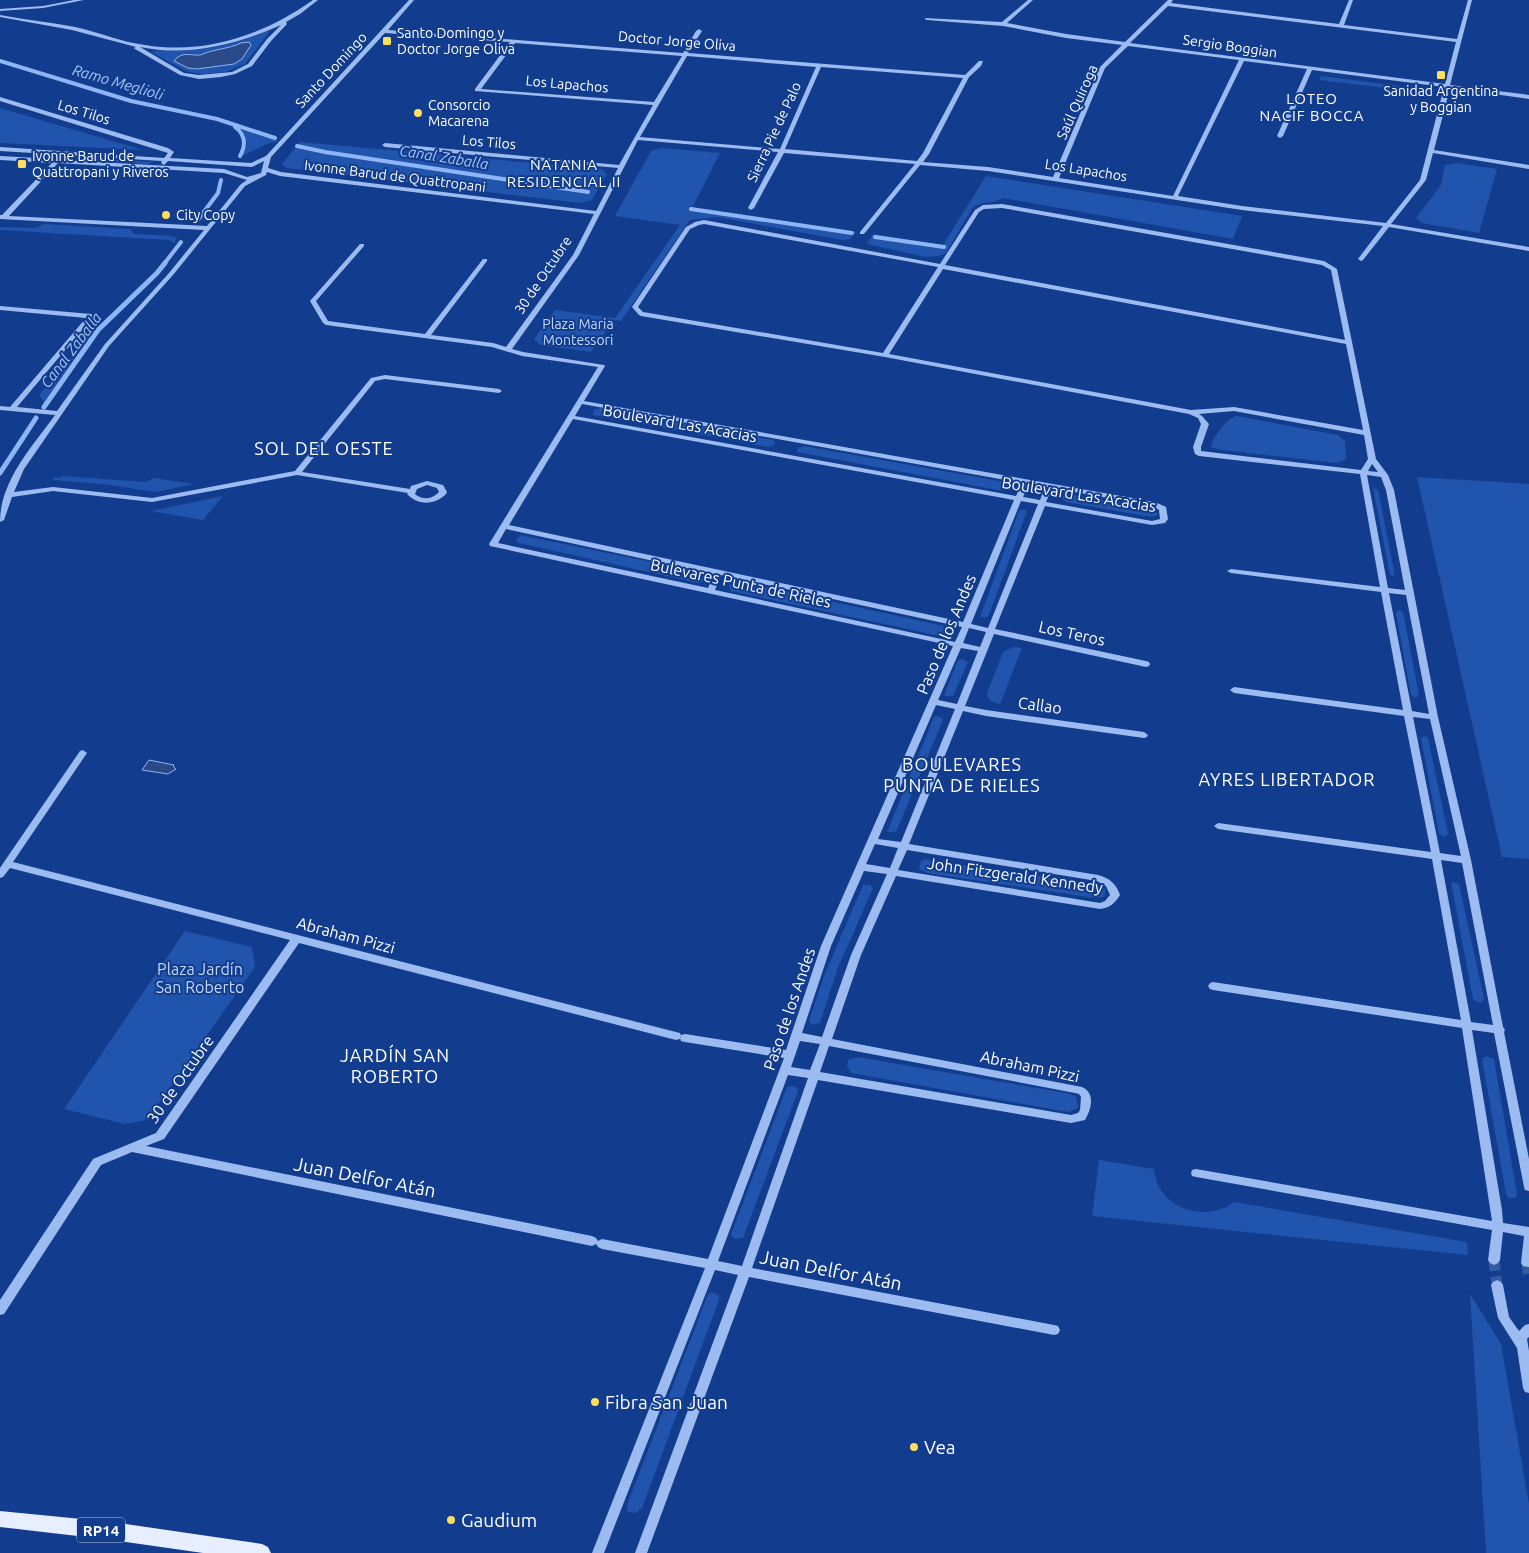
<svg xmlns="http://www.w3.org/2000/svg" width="1529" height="1553" font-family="Ubuntu,sans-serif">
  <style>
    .green { fill: #2154ac }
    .water { fill: #2a4a87; stroke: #8eb5f5 }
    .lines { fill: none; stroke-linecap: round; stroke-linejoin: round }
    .stream-far1 { stroke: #8eb5f5; stroke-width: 4 }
    .stream { stroke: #8eb5f5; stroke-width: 5 }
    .minor-tunnel { stroke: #365a9f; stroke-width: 11; stroke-dasharray: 11 5.5; stroke-linecap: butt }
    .minor { fill: #9cbbf1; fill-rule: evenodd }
    .major { fill: #e7eeff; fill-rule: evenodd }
    .poi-dot { fill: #ffdf5d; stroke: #123d8e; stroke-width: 2 }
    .labels { text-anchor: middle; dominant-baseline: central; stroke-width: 4; stroke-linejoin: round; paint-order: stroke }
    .far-poi-label { font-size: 14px; fill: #fff; stroke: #123d8e; text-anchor: start }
    .far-street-label { font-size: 14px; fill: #fff; stroke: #123d8e }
    .far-park-label { font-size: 14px; fill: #c3d8fc; stroke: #123d8e }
    .far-water-label { font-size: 15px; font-style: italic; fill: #a8c6f9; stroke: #123d8e }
    .far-neighbourhood-label { font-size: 15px; letter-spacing: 1px; fill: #fff; stroke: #123d8e }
    .shield { fill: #123d8e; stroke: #b8c5dd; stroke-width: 1 }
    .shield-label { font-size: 15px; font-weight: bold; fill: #fff }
    .street-label { font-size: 16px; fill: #fff; stroke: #123d8e }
    .park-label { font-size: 16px; fill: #c3d8fc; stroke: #123d8e }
    .neighbourhood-label { font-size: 18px; letter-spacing: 1px; fill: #fff; stroke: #123d8e }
    .near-street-label { font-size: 19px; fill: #fff; stroke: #123d8e }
    .near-poi-label { font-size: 19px; fill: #fff; stroke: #123d8e; text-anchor: start }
  </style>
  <rect width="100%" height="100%" fill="#123d8e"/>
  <!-- green -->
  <path class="green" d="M266,31L269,32L245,64L225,72L202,74L188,72L151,52C162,48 178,52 190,50C216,48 242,42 266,31Z
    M1321,76L1422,89L1428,93L1319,80Z
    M0,108L143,150L0,143Z
    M240,129L279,141L267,144L242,156L247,143Z
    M300,142L601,169L607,174L592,200L580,203L287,168L282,164Z
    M661,148L720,153L692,208L856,232L850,239L843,240L717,217L690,220L621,321L614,320L591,352L540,345L534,339L555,310L615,318L680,225L615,216L651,151Z
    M76,157H80L153,162L149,164L77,160Z
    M1456,163L1497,169L1479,233L1422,223L1416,218L1441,185L1445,165Z
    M986,176L1242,216L1233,239L1003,198C994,204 982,201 973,207L946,253L939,256L926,257L867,244L873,234L943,245Z
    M44,224L130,229L134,234L172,236L177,238L174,243L169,240L0,230V227L35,228Z
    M94,330L44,402L39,395Z
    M601,408L773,440L775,443L774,445L768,447L593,415L594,410Z
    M1237,416L1338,435L1345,441L1346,459L1338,463L1221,450L1211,447C1213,437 1226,418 1237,416Z
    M804,446L1004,482L1010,486L1005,490H998L797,452L798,448Z
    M62,476L147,482L153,478L194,484L156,492L103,484L53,480L55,477L60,478Z
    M1417,477L1529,484V859L1502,857Z
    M1373,488L1378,490L1395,576L1390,575Z
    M1065,494L1154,509L1158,514L1156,516L1151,517L1066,502L1062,498Z
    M223,496L203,520L151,511Z
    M1022,509L1027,511L989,615L987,617H980L1019,511Z
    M520,535L705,573L709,578L704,582L698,583L519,543L516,540Z
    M737,581L939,625L944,626L948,632L944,636H940L731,591L729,585Z
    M1399,610L1403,612L1419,695L1416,698L1411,695L1396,613Z
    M1013,647L1022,648L1000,704C994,703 987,700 987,693L1003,652Z
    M962,659L968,662L953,696H946L944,695L958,660Z
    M937,716L942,718L943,720L896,832H887L934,717Z
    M1425,736L1428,738L1448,834L1445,837L1439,834L1421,738Z
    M925,859L1099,885L1105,889V895L1103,897L1095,898L927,873L919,869L921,861Z
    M1451,882L1459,884L1484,999L1482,1002H1477L1473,999Z
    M863,885H870L873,888L837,970L820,1023L812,1025L809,1020L826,971Z
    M185,931L252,947L255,967L147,1120L125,1124L64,1109Z
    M1486,1056L1494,1059L1517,1194L1516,1198H1509L1506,1194L1482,1059Z
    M858,1057L1071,1094L1076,1097L1078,1106L1076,1109L1068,1112L851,1073L847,1066L848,1060Z
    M792,1086L797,1088L798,1091L743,1238L734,1239L731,1234L787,1087Z
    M1099,1160L1154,1169C1157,1208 1205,1224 1234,1202L1467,1242L1468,1255L1092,1216Z
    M710,1292L719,1295V1300L642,1508L636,1513L628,1512L627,1505L707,1297Z
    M1470,1294L1501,1344L1529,1504V1553H1486Z"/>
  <!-- water -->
  <path class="water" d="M241,43L249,42L251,45L242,59L234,64L197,69L188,68L174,61C183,49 194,58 203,54C215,49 228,49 241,43Z
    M149,760L174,765L173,766L176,769L168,774L142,770Z"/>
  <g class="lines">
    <!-- stream-far1 -->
    <path class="stream-far1" d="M0,61L131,101L217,119L275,138
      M235,127C246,135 246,145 240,156
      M297,146L325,152L588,192
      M691,209L852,233
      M197,221L218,193L221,180
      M875,237L944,247
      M164,264L181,242"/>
    <!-- stream -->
    <path class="stream" d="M44,407L98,330L157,273L165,263
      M0,473L36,418"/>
    <!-- minor-tunnel -->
    <path class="minor-tunnel" d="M1494,1260L1497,1285
      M1527,1263L1529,1277"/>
    <!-- minor -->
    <path class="minor" d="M74,0H84L43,8L0,11V9L43,6Z
      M313,0H318L300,14L286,22L287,24L271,41L252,66L235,74L221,77L199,79L180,75L135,49L134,48L136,47L72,30L0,17V15C25,20 50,22 75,27C98,32 121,42 145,45C205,55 264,35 313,0ZM281,25L267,39L248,64L232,72L199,75L184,73L140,47C188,57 236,45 281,25Z
      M409,0H414L388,30L683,53L696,31L699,29L702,31L688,53L965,75L979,61H983L981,66L969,77L929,154L923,162L988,167L1053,177L1100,67L1122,45L1066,38L1003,26L927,20L925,19V18L1002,22L1028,0H1033L1007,23L1066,34L1125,42L1168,0H1173L1171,3L1339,24L1349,0H1353L1344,25L1457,39L1468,0H1472L1450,85L1529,95V99L1450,88L1434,150L1529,165V169L1433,153L1426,180L1391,224L1529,247V251L1389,227L1363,260L1361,261L1358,259L1383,226L1242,210L988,171L920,165L864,234H860V232L915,164L784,153L754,208L751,210L748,208L778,152L638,140L579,255L512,349L523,352L604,365L605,366L584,401L1155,502L1166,507L1168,519L1165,523L1152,525L1045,506L995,629L1146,661L1149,662L1150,664L1149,666L1146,667L994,634L965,706L986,710L1144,732L1148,735L1147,737L1144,738L986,716L963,711L909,844L1098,875C1109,878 1116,883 1120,895C1113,905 1111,907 1100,909L896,876L861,955L832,1039L1082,1087C1096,1093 1091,1110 1085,1120L1071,1123L818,1080L752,1268L1054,1325L1058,1326L1060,1330L1058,1334L1054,1335L749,1277L647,1553H635L738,1275L715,1270L604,1553H592L705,1268L602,1249L598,1247L596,1244L598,1241L602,1239L708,1259L784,1058L685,1042L681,1041L680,1038L681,1035L685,1034L786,1050L821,946L953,646L490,546L489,544L598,367L522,356L492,347L326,325L323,323L310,301L360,244H364V246L316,301L328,321L425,334L483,259H487V261L431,335L493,343L506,347L573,255L594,214L280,176L267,172L266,175L245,186L173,275L109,346L24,469L14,492L53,487L152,498L295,471L371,378L385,375L499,389L502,391L499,393L385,379L375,381L302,472L410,489L411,486L427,481L443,485L447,492L446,494C435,505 418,506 407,494L408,493L297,475L152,502L53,491L12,497L4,520L0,522C0,481 32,447 55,415L0,410V406L10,407L86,318L0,310V306L91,314L94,316L17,407L57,411L105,344L169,273L204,230L0,219V215H2L52,163L0,160V156L55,159L58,157L60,160L224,169L247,177L261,173L264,161L252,167L168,161L164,165L161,163L162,161L0,151V147L164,158L168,153L0,101V97L168,148L174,152L170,158L251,163L266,156ZM1168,6L1456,42L1445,84L1130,43ZM385,33L510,42L475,89V91L653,105L619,165L385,143L382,145L385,147L618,168L596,211L281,172L268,168L271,157ZM515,43L682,56L654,102L481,89ZM1128,46L1239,60L1173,196L1059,178L1105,68ZM687,56L816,67L780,149L640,137ZM1244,61L1307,69L1277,136L1280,138L1283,136L1312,70L1444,87L1420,180L1386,223L1242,206L1178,196ZM821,67L963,78L923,153L917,161L785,149ZM58,163L224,173L247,180L241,184L207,226L9,216ZM582,404L1022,483L1016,496L575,416ZM573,419L1014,500L963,622L509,525ZM1029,484L1045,487L1040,500L1023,497ZM427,485L437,488L439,492C432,499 423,501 415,494L417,489ZM1052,488L1153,506L1159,510L1160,519L1152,521L1046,502ZM1021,501L1038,504L988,628L971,624ZM506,529L714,574L708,588L498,543ZM721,575L962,627L955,642L715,590ZM969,628L986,632L980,647L963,643ZM961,648L978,651L957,704L938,700ZM936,705L955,709L901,842L878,839ZM875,844L898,848L890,868L866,864ZM907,850L1097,881L1106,886L1110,895L1105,901L1100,903L898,870ZM864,871L887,874L851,955L822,1037L802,1033L831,946ZM800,1041L820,1044L810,1070L791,1067ZM829,1046L1075,1093L1079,1094L1081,1097L1080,1110L1078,1113L1071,1115L820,1072ZM788,1075L808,1078L742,1266L718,1261Z
      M1002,204L1324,261L1337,269L1376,459L1388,475L1394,490L1438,717L1471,860L1503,1027L1505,1030L1504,1032L1529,1159V1191L1525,1190L1524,1187L1494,1033L1472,1030L1502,1210L1503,1223L1529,1227V1267L1523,1266L1521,1263L1524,1236L1503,1232L1500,1260L1498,1263L1494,1265L1490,1263L1488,1260L1492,1230L1196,1177L1192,1176L1191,1173L1192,1170L1196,1169L1492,1221L1462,1028L1213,990L1210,989L1208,986L1210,983L1213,982L1461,1020L1432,859L1218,829L1214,826L1218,823L1431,852L1404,716L1234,693L1230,690L1234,687L1403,710L1381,592L1231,573L1227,571L1231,569L1380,587L1360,474L1199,456L1195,454L1193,447L1201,424L1198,418L1189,414L885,357L641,316L639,315L632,307L686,227L695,222L704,220L940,264L975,210L983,205ZM1002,208L1322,265L1331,270L1345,340L945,265L979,212L984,209ZM704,224L938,267L883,353L643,312L638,307L690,229L699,225ZM943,269L1346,344L1363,430L1234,407L1191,410L889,354ZM1234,411L1364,435L1368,459L1361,470L1201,451V447L1209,424L1202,416L1199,414ZM1372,464L1378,472L1368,471ZM1367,475L1381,477L1386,490L1405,590L1388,588ZM1389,593L1406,595L1429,714L1412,711ZM1413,717L1430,719L1461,856L1440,853ZM1441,860L1462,863L1493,1025L1471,1022Z
      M83,750L87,753L13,862L676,1032L680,1033L681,1036L680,1039L676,1040L299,943L164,1139L146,1146L592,1236L596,1238L598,1241L596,1244L592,1246L132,1152L101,1165L4,1314L0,1315V1300L93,1159L156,1133L290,940L10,868L3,877L0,878V868L4,862L80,751Z
      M1497,1280L1501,1282L1503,1285L1509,1317L1519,1331L1525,1325L1529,1324V1337L1527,1339L1529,1351V1393L1525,1392L1523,1388L1517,1348L1498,1318L1491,1285L1493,1282Z"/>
    <!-- major -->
    <path class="major" d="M0,1511L112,1522L262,1544L268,1547L271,1553H203L112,1540L0,1527Z"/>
  </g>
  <!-- markers -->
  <g class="poi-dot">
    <rect x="382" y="36" width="10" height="10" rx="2.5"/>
    <rect x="1436" y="70" width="10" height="10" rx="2.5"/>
    <circle cx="418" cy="113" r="5"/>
    <rect x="17" y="159" width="10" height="10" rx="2.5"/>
    <circle cx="166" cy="215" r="5"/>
    <circle cx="595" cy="1402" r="5"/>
    <circle cx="914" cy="1447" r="5"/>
    <circle cx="451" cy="1520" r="5"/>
  </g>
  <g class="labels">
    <!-- far-poi labels -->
    <g class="far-poi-label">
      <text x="397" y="33">Santo Domingo y<tspan x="397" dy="16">Doctor Jorge Oliva</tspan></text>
      <text x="1441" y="91" text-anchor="middle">Sanidad Argentina<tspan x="1441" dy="16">y Boggian</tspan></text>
      <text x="428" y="105">Consorcio<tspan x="428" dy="16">Macarena</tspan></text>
      <text x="32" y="156">Ivonne Barud de<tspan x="32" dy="16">Quattropani y Riveros</tspan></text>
      <text x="176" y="215">City Copy</text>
    </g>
    <!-- far-street labels -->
    <g class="far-street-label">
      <text transform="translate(677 41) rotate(5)">Doctor Jorge Oliva</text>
      <text transform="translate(1230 46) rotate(8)">Sergio Boggian</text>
      <text transform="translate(331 70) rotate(-47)">Santo Domingo</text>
      <text transform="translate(567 84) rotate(5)">Los Lapachos</text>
      <text transform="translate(1077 102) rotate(-66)">Saúl Quiroga</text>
      <text transform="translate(84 112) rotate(17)">Los Tilos</text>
      <text transform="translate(774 132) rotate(-65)">Sierra Pie de Palo</text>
      <text transform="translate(489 142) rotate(5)">Los Tilos</text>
      <text transform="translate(1086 170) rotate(9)">Los Lapachos</text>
      <text transform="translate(395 176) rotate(7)">Ivonne Barud de Quattropani</text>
      <text transform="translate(543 275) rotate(-56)">30 de Octubre</text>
    </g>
    <!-- far-park labels -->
    <g class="far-park-label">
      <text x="578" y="324">Plaza Maria<tspan x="578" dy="16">Montessori</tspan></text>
    </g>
    <!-- far-water labels -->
    <g class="far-water-label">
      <text transform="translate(118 82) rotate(16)">Ramo Meglioli</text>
      <text transform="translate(444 157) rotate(9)">Canal Zaballa</text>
      <text transform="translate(71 350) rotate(-53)">Canal Zaballa</text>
    </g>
    <!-- far-neighbourhood labels -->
    <g class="far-neighbourhood-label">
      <text x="1312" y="98">LOTEO<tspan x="1312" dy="17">NACIF BOCCA</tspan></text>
      <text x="564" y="164">NATANIA<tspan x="564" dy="17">RESIDENCIAL II</tspan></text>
    </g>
    <!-- shield labels -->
    <rect class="shield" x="77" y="1517.5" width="48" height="25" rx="4"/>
    <g class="shield-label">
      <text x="101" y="1530">RP14</text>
    </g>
    <!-- street labels -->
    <g class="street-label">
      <text transform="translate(680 423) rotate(10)">Boulevard Las Acacias</text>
      <text transform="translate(1079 494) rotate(9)">Boulevard Las Acacias</text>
      <text transform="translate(741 583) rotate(12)">Bulevares Punta de Rieles</text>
      <text transform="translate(1072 633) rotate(12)">Los Teros</text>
      <text transform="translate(946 634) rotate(-67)">Paso de los Andes</text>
      <text transform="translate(1040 705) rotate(8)">Callao</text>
      <text transform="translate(1015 875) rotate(8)">John Fitzgerald Kennedy</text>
      <text transform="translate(346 935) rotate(15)">Abraham Pizzi</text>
      <text transform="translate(789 1009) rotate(-71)">Paso de los Andes</text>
      <text transform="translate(1030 1066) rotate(12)">Abraham Pizzi</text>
      <text transform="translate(180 1079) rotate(-55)">30 de Octubre</text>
    </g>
    <!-- park labels -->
    <g class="park-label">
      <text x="200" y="969">Plaza Jardín<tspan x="200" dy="18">San Roberto</tspan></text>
    </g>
    <!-- neighbourhood labels -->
    <g class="neighbourhood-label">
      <text x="324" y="448">SOL DEL OESTE</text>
      <text x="962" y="764">BOULEVARES<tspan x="962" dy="21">PUNTA DE RIELES</tspan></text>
      <text x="1287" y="779">AYRES LIBERTADOR</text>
      <text x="395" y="1055">JARDÍN SAN<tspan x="395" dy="21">ROBERTO</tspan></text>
    </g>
    <!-- near-street labels -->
    <g class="near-street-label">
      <text transform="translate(365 1177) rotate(11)">Juan Delfor Atán</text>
      <text transform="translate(831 1270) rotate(11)">Juan Delfor Atán</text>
    </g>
    <!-- near-poi labels -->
    <g class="near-poi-label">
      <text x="605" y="1402">Fibra San Juan</text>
      <text x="924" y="1447">Vea</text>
      <text x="461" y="1520">Gaudium</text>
    </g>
  </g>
</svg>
